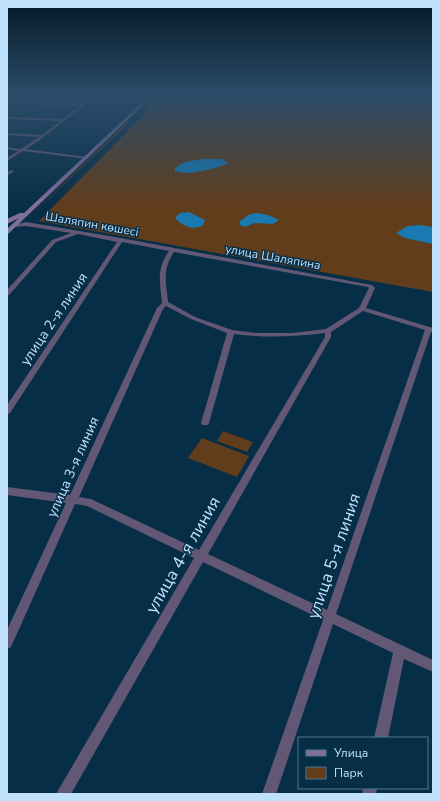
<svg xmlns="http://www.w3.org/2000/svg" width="440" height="801" font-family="'Nunito Sans',sans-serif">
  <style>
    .green { fill: #613d1b }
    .water { fill: #1b79b2 }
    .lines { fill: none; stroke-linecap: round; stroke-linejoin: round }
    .minor { fill: #625774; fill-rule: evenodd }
    .secondary { fill: #816f9c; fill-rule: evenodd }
    .labels { text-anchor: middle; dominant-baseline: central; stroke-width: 3; stroke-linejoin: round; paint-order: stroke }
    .far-street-label { font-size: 12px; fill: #bfe1fc; stroke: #072e47 }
    .street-label { font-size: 14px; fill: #bfe1fc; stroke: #072e47 }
    .near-street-label { font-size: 17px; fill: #bfe1fc; stroke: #072e47 }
  </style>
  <rect width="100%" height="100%" fill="#072e47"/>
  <!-- green -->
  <path class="green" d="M156,94H433V292L39,221L149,109L142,108Z
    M126,123H129L26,220Z
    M223,431L253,442L247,452L217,441Z
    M202,438L249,456L237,477L188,458Z"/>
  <!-- water -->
  <path class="water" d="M203,159H222L228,163C217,169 187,176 175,171V168L184,162Z
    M189,212L205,220L203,225C194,231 182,226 175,218L180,213Z
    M257,213L268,215L279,220L273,224L255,223L245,227L240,225V221L250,214Z
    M420,225L433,227V244L405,238L396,233L408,226Z"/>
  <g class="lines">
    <!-- minor -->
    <path class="minor" d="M96,94H98L44,137L26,149L87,157L88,159L23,151L7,161V158L18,151L7,149V147L21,149L39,137L7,135V133L42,135L60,121L7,119V117L63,119L80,106L7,103V101L82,104Z
      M11,170L14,171L7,176V173Z
      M26,222L121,238L372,285L375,288L366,308L433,328V332H431L336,614L433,660V672L404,659L388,738H374L393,653L333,624L276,794H262L323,620L203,562L71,794H56L194,558L87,506L75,504L11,647L7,649V630L66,503L7,495V487L70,495L157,308L162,303C160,281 156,270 169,251L122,242L10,413L7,414V405L117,242L78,234L56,242L9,295L7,296V290L52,240L71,233L26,226L16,227L13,225ZM174,252L368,287L369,288L359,308L326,329L292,333H256L232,330L195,317L168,302C166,282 162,270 174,252ZM166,306L191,319L227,333L201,423L202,425H208L209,423L234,334C265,338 294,337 325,333V337L199,550L91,499L79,497L163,309ZM363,311L425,330L327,610L208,554L331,337V332Z
      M363,788H377L376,794H362Z"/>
    <!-- secondary -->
    <path class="secondary" d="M151,94H155L7,235V229L19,218L7,224V219L20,213H24Z"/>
  </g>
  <!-- sky -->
  <linearGradient id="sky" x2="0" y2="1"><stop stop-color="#041927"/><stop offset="0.46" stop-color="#2b4c69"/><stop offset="1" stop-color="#2b4c69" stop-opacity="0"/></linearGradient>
  <rect width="440" height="206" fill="url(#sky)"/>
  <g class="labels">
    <!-- far-street labels -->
    <g class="far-street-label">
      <text transform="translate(92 224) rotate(10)">Шаляпин көшесі</text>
      <text transform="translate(273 257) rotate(10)">улица Шаляпина</text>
    </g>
    <!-- street labels -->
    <g class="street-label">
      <text transform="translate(54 319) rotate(-56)">улица 2-я линия</text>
      <text transform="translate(73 467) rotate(-66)">улица 3-я линия</text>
    </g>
    <!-- near-street labels -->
    <g class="near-street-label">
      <text transform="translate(183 555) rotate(-60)">улица 4-я линия</text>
      <text transform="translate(334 556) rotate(-71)">улица 5-я линия</text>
    </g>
  </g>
  <!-- border -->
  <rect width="440" height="801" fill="none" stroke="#bfe1fc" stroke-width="16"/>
  <!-- legend -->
  <rect x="298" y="737" width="130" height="52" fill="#072e47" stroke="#51768f"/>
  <rect x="306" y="750" width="20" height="6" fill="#816f9c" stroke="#51768f"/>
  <text x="334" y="757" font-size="12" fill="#bfe1fc">Улица</text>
  <rect x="306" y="767" width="20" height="12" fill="#613d1b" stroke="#51768f"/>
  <text x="334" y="777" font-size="12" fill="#bfe1fc">Парк</text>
</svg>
